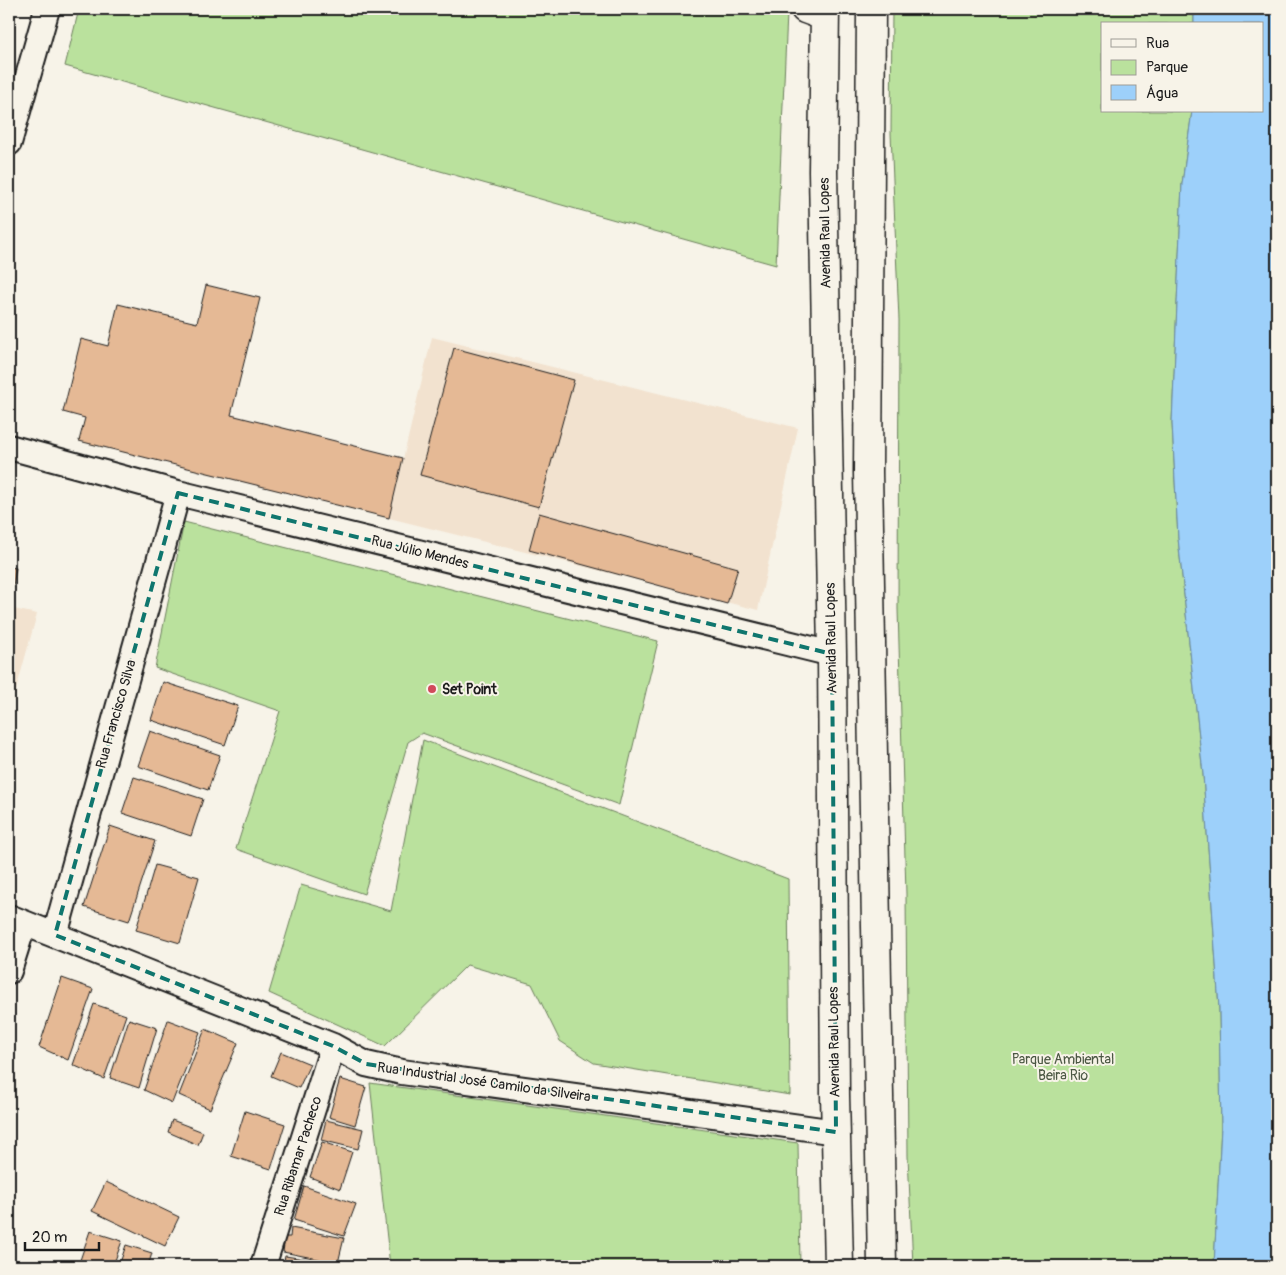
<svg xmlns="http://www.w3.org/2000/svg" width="1286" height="1275" font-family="Pangolin,sans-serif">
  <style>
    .built { fill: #f2e2cf }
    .green { fill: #bae19d; stroke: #6b7e5c }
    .water { fill: #9dd0fa; stroke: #6988a1 }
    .building { fill: #e5b995; stroke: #1c1c1c }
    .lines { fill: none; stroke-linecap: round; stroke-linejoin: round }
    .street-casing { stroke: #1c1c1c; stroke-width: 28 }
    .secondary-casing { stroke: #1c1c1c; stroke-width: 31 }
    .primary-casing { stroke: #1c1c1c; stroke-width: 31 }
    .street { stroke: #f7f3e8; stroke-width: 24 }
    .secondary { stroke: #f7f3e8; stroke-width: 28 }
    .primary { stroke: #f7f3e8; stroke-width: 28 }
    .marked { fill: none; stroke: #0f766e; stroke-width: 4; stroke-dasharray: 10 6; stroke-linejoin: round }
    .poi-dot { fill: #d1495b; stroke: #f7f3e8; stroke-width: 2 }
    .labels { text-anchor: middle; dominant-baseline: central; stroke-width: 4; stroke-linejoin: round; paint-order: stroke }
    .street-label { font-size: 14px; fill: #1c1c1c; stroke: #f7f3e8 }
    .poi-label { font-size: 14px; font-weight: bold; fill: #1c1c1c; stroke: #f7f3e8; text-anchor: start }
    .park-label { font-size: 14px; fill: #4b5743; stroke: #f7f3e8 }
  </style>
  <rect width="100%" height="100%" fill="#f7f3e8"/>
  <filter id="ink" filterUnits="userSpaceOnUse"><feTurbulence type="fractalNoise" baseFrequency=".02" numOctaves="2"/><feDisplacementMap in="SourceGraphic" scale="10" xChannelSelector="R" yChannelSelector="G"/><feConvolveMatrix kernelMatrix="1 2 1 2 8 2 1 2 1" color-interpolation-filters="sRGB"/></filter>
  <g filter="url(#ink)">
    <!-- built -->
    <path class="built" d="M432,337L798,428L758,610L389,518Z
      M9,608L37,614L13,701L9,699Z"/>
    <!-- green -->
    <path class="green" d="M79,9H775L787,13L776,265L65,66Z
      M892,9H1194V24H1102V111H1192L1182,184L1172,423L1178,538L1203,774L1219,1008L1221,1126L1214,1266H913L908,1156L906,894L898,609L899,320L891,133Z
      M184,522L658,641L619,805L422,733L408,742L364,894L236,849L280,711L155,668Z
      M423,740L788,879L790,1095L594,1063L560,1041L532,984L467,965L385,1046L269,993L301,885L391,911Z
      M370,1083L798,1143L800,1266H390Z"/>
    <!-- water -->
    <path class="water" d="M1194,9H1277V1266H1214L1221,1126L1219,1008L1203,774L1178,538L1172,423L1182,184L1192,111H1262V24H1194Z"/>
    <!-- building -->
    <path class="building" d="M206,285L260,298L231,415L403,458L389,518L79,441L85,418L63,412L81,339L108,346L118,304L197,323Z
      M454,348L574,380L539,507L420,475Z
      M539,513L738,568L727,604L529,550Z
      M9,567L16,568L11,597H9Z
      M163,682L238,706L225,745L151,720Z
      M150,731L220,755L208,790L138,766Z
      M134,777L203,799L191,836L122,813Z
      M110,826L155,841L129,921L84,907Z
      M155,865L199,877L180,943L136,930Z
      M62,978L93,989L68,1060L39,1047Z
      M94,1004L126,1015L104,1079L73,1065Z
      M129,1019L157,1028L139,1088L110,1078Z
      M168,1020L200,1032L172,1103L144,1090Z
      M205,1029L238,1043L210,1109L179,1095Z
      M281,1052L310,1064L299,1088L271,1076Z
      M340,1079L366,1087L355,1125L329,1117Z
      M245,1111L285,1124L271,1169L231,1156Z
      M172,1120L203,1132L198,1145L168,1132Z
      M326,1120L363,1129L358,1149L321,1140Z
      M322,1142L352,1152L340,1189L310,1177Z
      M106,1182L179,1217L165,1246L92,1211Z
      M304,1186L356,1204L344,1236L294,1220Z
      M291,1228L344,1238L338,1263L283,1252L285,1237H290Z
      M90,1231L122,1241L113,1266H78Z
      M126,1245L152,1253L148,1266H119Z
      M285,1256L325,1262L324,1266H283Z"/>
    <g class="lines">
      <defs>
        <path id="street" d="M9,143L47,9
          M9,447L178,493L832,654
          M9,917L333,1046L366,1064L402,1072L836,1132
          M55,935L178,493
          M9,971L24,923
          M263,1266L333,1046"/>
        <path id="secondary" d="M805,9L824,16"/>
        <path id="primary" d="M825,9L823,171L832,654L835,1095L839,1266
          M871,9L868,472L882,1266"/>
      </defs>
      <!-- street casing -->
      <use href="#street" class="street-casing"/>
      <!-- secondary casing -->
      <use href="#secondary" class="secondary-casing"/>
      <!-- primary casing -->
      <use href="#primary" class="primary-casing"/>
      <!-- street -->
      <use href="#street" class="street"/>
      <!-- secondary -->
      <use href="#secondary" class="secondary"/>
      <!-- primary -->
      <use href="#primary" class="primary"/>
    </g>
  </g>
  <!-- marked area -->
  <path class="marked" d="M178,493L832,654L836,1132L366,1064L333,1046L55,935Z"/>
  <!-- markers -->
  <circle class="poi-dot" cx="432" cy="689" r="5"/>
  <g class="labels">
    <!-- street labels -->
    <g class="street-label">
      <text transform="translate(825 233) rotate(-91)">Avenida Raul Lopes</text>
      <text transform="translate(420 552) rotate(14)">Rua Júlio Mendes</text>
      <text transform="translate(831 638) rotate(-91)">Avenida Raul Lopes</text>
      <text transform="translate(116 714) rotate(-74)">Rua Francisco Silva</text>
      <text transform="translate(834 1042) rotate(-91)">Avenida Raul Lopes</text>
      <text transform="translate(484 1082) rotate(8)">Rua Industrial José Camilo da Silveira</text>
      <text transform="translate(298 1156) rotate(-72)">Rua Ribamar Pacheco</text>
    </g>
    <!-- poi labels -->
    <g class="poi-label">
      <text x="442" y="689">Set Point</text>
    </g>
    <!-- park labels -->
    <g class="park-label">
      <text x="1063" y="1059">Parque Ambiental<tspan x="1063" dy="16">Beira Rio</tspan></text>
    </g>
  </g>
  <!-- margin -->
  <rect width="1286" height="1275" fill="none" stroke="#f7f3e8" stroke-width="30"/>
  <rect x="15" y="15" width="1256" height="1245" fill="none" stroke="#1c1c1c" stroke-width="2" filter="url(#ink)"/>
  <!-- legend -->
  <rect x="1101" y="22" width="162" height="90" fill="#f7f3e8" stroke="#9f9d96"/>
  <rect x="1111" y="39" width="25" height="8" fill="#f7f3e8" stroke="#9f9d96"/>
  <text x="1146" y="48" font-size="15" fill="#1c1c1c">Rua</text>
  <rect x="1111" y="60" width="25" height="15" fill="#bae19d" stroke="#9f9d96"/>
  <text x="1146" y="72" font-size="15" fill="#1c1c1c">Parque</text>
  <rect x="1111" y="85" width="25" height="15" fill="#9dd0fa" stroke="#9f9d96"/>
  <text x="1146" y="98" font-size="15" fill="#1c1c1c">Água</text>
  <!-- scale -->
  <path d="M25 1242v8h74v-8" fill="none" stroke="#1c1c1c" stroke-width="2.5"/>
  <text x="32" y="1242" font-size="15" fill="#1c1c1c" stroke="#f7f3e8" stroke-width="4" paint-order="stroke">20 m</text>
</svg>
